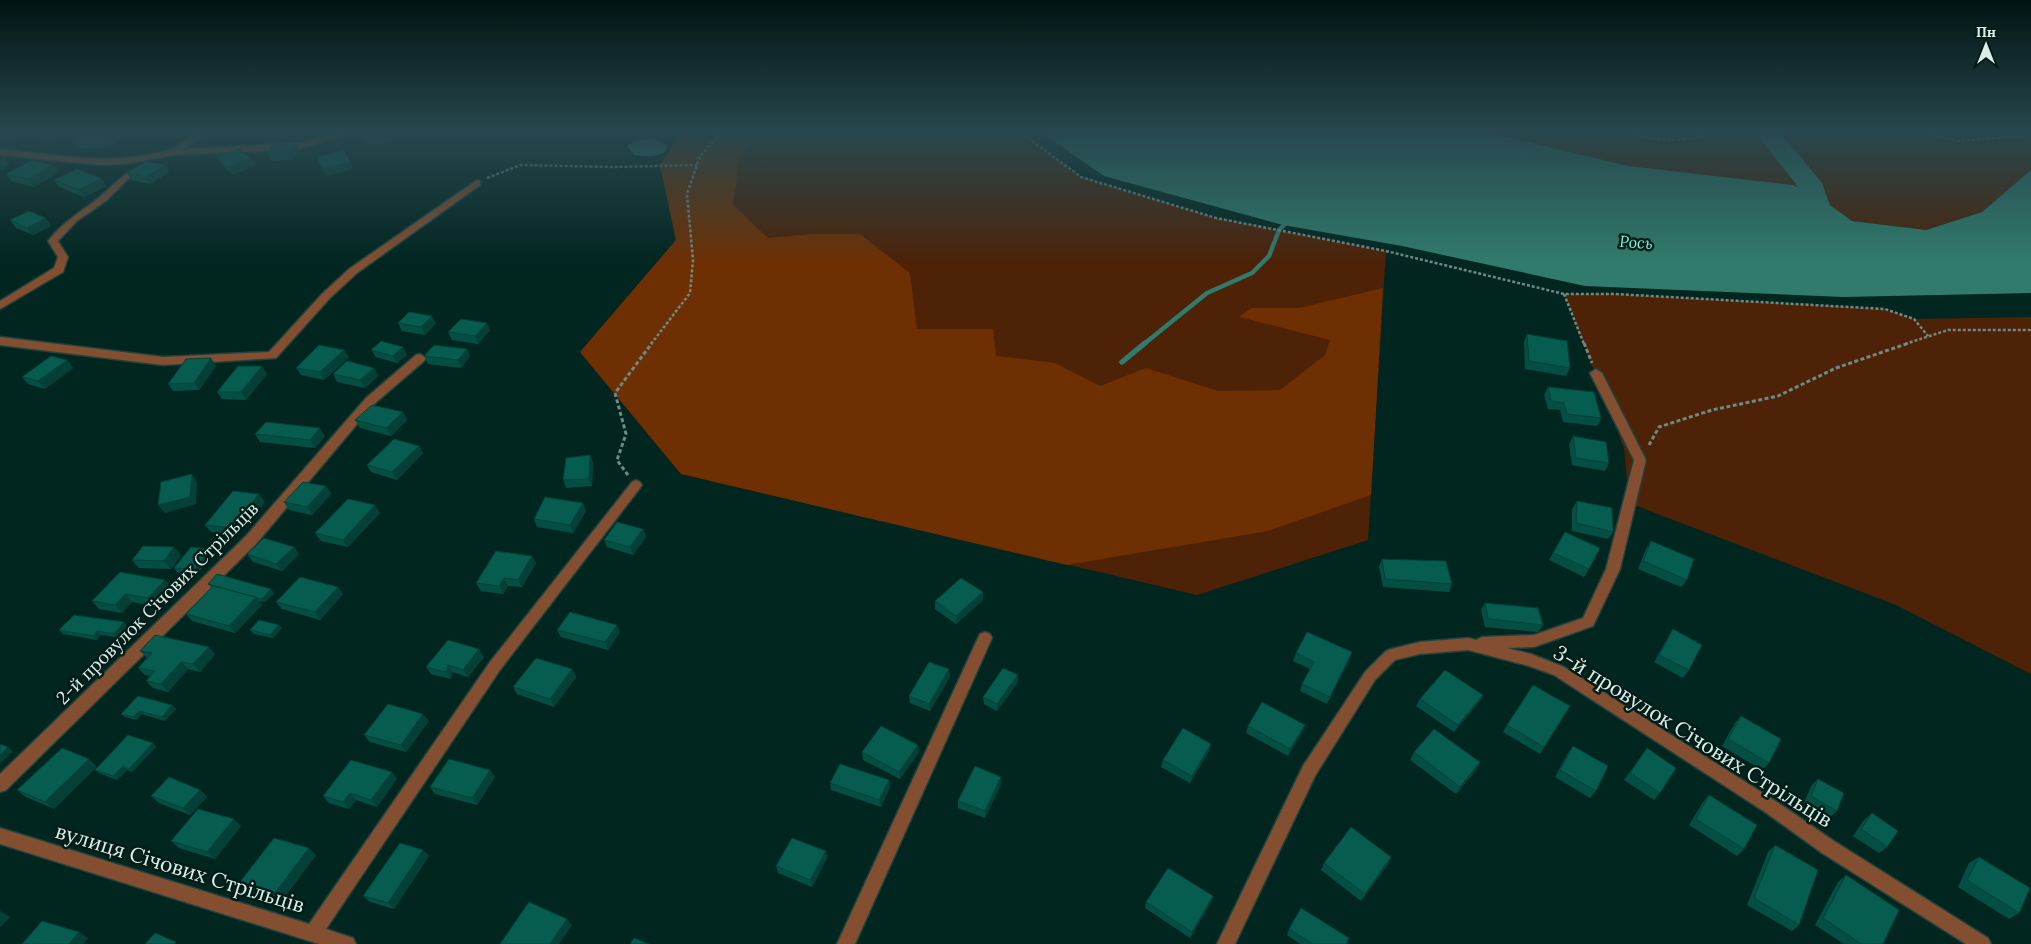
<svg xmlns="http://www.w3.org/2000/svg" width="2031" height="944" font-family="Lora,serif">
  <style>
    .green { fill: #4d2207 }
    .forest { fill: #6e2f03 }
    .water { fill: #317b6c }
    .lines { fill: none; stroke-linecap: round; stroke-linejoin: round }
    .stream-far1 { stroke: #317b6c; stroke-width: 4.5 }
    .stream { stroke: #317b6c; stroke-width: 5.5 }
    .river { fill: #317b6c; fill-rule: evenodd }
    .minor-casing { stroke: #1f423c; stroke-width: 3 }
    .path-far1 { stroke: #6e8a84; stroke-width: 2.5; stroke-dasharray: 3 2; stroke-linecap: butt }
    .path { stroke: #6e8a84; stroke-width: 3; stroke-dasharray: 4 2.5; stroke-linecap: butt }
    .minor { fill: #844e31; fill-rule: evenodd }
    .wall { fill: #044f44 }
    .shaded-wall { fill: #044037 }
    .building { fill: #055c4f; stroke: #044037 }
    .labels { text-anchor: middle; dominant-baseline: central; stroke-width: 5; stroke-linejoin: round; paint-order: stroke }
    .far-water-label { font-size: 16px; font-style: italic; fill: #73fbe0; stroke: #021c17 }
    .street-label { font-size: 18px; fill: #daeee8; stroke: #021c17 }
    .near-street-label { font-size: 21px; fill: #daeee8; stroke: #021c17 }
  </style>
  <rect width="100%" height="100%" fill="#012620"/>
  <!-- green -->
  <path class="green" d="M705,132H1020L1081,177L1216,218L1386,251L1368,540L1197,595L681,474L580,352L676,240L660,165Z
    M1486,132H2031V170L1982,212L1926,230L1852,221L1823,200L1628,166Z
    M1564,294H1615L1885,309L1914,319L2031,317V674L1896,605L1629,503L1624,448Z"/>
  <!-- forest -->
  <path class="forest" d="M682,132H723L727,143L756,139L740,154L733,205L768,238L813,234H860L910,273L917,329H993L996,356L1055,363L1100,386L1146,368L1218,391L1280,390L1325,355L1330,340L1239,317L1251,308H1299L1383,288L1371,495L1268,531L1067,565L681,474L580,352L676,240L660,165Z"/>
  <!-- water -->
  <path class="water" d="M1041,132H1486L1628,166L1793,185L1823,200L1852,221L1926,230L1982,212L2031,170V293L1843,297L1585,286L1402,246L1283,225L1104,176Z
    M649,139H655L666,145L667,150C657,158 645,156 634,155L627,146L634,141Z"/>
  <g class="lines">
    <!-- stream-far1 -->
    <path class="stream-far1" d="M1144,344L1207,293L1252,273L1269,256L1279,230L1288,221"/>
    <!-- stream -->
    <path class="stream" d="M1122,362L1145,343"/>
    <!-- river -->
    <path class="river" d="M1755,132H1780L1822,183L1831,208L1855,232L1851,238L1841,240L1831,238L1808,217L1804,211L1796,184Z"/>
    <defs>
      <path id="minor" d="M198,132H208L184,149L299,143L342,132H357L299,149L173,155L125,164L100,165L0,155V149C55,155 114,167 168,150C178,147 189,138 198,132Z
        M144,165L149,168L147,170L128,179L107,200L77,221L58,241L68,257L63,272L0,309V301L54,268L58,257L48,241C63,222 82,211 101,196C115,184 125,171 144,165Z
        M477,180L480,181V185L357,273L330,298L276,358L163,365L0,345V337L163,357L269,352L322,294L349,269Z
        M420,354L426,358L424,361L374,404L256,544L6,790L0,792V774L246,536L366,398L416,355Z
        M1596,369L1602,373L1646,460L1620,569L1593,626L1534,647L1507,648L1531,654L1564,667L1777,802L1834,841L1988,938L1991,944H1966L1822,853L1765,812L1554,675L1529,666L1468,650L1420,654L1395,660L1375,680L1315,776L1235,944H1217L1303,766L1365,672L1386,651L1391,649L1420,642L1468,638L1476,640L1482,637L1534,635L1583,618L1606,569L1634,460L1590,373Z
        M636,480L640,482L642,485L640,488L500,670L326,929L353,938L356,944H319L0,844V828L309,924L490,662L632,482Z
        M985,632L990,634L992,638L855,944H837L978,638L980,634Z"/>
    </defs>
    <!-- minor casing -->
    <use href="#minor" class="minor-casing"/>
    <!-- path-far1 -->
    <path class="path-far1" d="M1020,132L1081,177L1216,218L1386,251L1564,294H1615L1885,309L1914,319L1928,336
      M1623,132C1652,139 1681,145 1710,132
      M1923,132L1957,141L2031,135
      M487,178L521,165L614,167L697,165
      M1564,294L1584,344
      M651,344L690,293L693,260L687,194L700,156L723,132
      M1905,344L1948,330H2031"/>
    <!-- path -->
    <path class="path" d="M1584,343L1592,363
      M1649,445L1659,427L1712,410L1778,396L1836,368L1909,343
      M628,475L617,460L626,434L615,393L652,343"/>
    <!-- minor -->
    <use href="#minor" class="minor"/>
  </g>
  <!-- wall -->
  <path class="wall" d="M82,132H124L111,147L78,149L73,141Z
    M299,151L293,160L271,161L267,154Z
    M217,157L251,158L255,166L233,174L222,165Z
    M54,165L59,172L34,187L11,181L6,174Z
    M165,165L169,172L150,184L131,180L127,173Z
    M101,178L106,186L84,197L59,187L54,180Z
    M10,220L51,226L33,235L16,228Z
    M398,323H436L425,335L402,331Z
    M490,330L478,344L452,340L448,332Z
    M1527,334L1570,368L1566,376L1525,369L1524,342Z
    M344,350L349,357L324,380L301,375L296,368Z
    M371,350L407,355L397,363L376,357Z
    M424,356H470L461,368L428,364Z
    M67,360L73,368L45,389L28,384L22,377Z
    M216,366L199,390L173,391L168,384Z
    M374,368L378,376L365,388L337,382L333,374Z
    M267,374L246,400L222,399L217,392Z
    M1548,387L1601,418L1597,426L1563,422L1560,410L1548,409L1544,395Z
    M403,412L407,420L391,436L360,428L355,420Z
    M255,434L325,436L315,448L260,442Z
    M1573,436L1609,463L1605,471L1572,465L1569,444Z
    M419,446L423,453L397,480L371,472L367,465Z
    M590,455L593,463L592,486L566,488L563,480Z
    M326,486L331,494L312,515L289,510L284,502Z
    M1577,501L1613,532L1608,539L1572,531V509Z
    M265,502L238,535L211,532L205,525Z
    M583,503L586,511L573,533L537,527L534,519Z
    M380,513L348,547L321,541L315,533Z
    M643,529L646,537L633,555L607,547L604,540Z
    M1565,532L1589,569L1584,577L1549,560Z
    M1651,541L1687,580L1681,587L1638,569L1646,549Z
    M294,547L299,554L282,571L253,562L247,554Z
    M214,553L197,574L177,572L174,568Z
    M181,555L171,569L139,568L132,560Z
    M1382,559L1452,584L1449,592L1383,587L1379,567Z
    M536,563L522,587L508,586L503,594L481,591L476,583Z
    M165,580L172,587L155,606L132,602L122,613L99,609L92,601Z
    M208,584L274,593L265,602L259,601L262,605L235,633L192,621L186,614L212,588Z
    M338,587L343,594L320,620L282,609L276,602Z
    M983,600L956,624L935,609V601Z
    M1485,603L1543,625L1538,632L1485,627L1481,610Z
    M617,625L620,632L608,650L561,637L557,630Z
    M127,626L117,637L100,635L97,640L63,634L59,630Z
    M282,628L273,638L254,634L250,630Z
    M1673,629L1689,670L1683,678L1654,662L1668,637Z
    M140,651L215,654L200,672L188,669L168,692L153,688L146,681L150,676L145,675L138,668L147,658Z
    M1296,653L1349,660L1327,704L1300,691L1302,684L1310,669L1293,661Z
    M484,657L468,677L452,672L451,679L431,674L426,667Z
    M572,669L576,677L554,707L517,694L513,687Z
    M949,669L950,677L930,711L910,703L909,696Z
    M1018,675V682L997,711L984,704L983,697Z
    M1483,695L1479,702L1454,732L1416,706L1420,699Z
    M172,705L176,709L165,721L142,714L137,720L125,717L121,714Z
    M1570,706L1540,754L1503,732L1507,725Z
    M1741,716L1769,763L1762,770L1722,746L1735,723Z
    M429,721L406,752L370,742L364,735Z
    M1305,725L1302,732L1288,756L1246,733L1248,726Z
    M153,743L156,747L132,772L127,770L117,780L99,773L95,770Z
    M1573,746L1596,791L1590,798L1555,777L1568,753Z
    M1647,748L1660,793L1654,800L1624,780Z
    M1209,751L1190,783L1161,767L1163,760Z
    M862,752H919L900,779L863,760Z
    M1414,752L1480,762L1476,770L1456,794L1410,760Z
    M89,759L54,809L26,797L17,790Z
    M490,770L495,777L477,805L435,794L430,787Z
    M1001,777V784L985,818L958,808V801Z
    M397,779L377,807L356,800L349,809L329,803L323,796Z
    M1818,779L1837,811L1829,818L1804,803L1811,786Z
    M830,783L890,787L881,807L831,790Z
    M200,790L207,797L190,815L159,803L151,796Z
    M1709,795L1744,849L1737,856L1689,825L1703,802Z
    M1872,813L1887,847L1879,853L1853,836L1864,820Z
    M241,826L215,859L179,848L171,841Z
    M1775,845L1799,925L1792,931L1747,905L1768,852Z
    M423,850L429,856L394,909L370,902L363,896Z
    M826,851L827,858L812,887L778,873L776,866Z
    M316,855L283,899L248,888L240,882Z
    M1391,857L1388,864L1361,901L1321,870L1324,863Z
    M1979,857L2019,913L2009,919L1958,887L1969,863Z
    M1846,875L1883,944H1844L1815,925L1838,882Z
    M1213,896L1211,902L1190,938L1145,908L1146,902Z
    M1289,929L1346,944H1300L1287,935Z"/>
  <!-- shaded-wall -->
  <path class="shaded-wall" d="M0,132H28L27,136L5,139Z
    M44,132H64L62,137L44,140L39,133Z
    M113,132H124L111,147L106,140Z
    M157,132H176L177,133L161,138Z
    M306,132H326L308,135Z
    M389,133L392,140L368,147L364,140Z
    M295,144L299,151L293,160L290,152Z
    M4,157L10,165L0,171V160Z
    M251,158L255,166L233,174L228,167Z
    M350,162L353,169L326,176L322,169Z
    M54,165L59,172L34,187L28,179Z
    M165,165L169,172L150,184L146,177Z
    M101,178L106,186L84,197L79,190Z
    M46,218L51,226L33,235L27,228Z
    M432,316L436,323L425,335L421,327Z
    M487,323L490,330L478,344L475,336Z
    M403,347L407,355L397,363L393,356Z
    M467,349L470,356L461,368L458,360Z
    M344,350L349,357L324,380L320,372Z
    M211,358L216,366L199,390L194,383Z
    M67,360L73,368L45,389L38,381Z
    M262,366L267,374L246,400L241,392Z
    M374,368L378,376L365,388L360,380Z
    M403,412L407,420L391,436L386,428Z
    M320,428L325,436L315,448L310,440Z
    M419,446L423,453L397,480L392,472Z
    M590,455L593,463L592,486L589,479Z
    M192,474L197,482L196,504L165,513L158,505Z
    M326,486L331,494L312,515L307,507Z
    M259,494L265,502L238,535L232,528Z
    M583,503L586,511L573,533L570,525Z
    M375,505L380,513L348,547L343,540Z
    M643,529L646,537L633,555L630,547Z
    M174,547L181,555L171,569L164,561Z
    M294,547L299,554L282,571L276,564Z
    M211,549L214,553L197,574L194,570Z
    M532,556L536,563L522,587L518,580Z
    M504,578L508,586L503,594L499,586Z
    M165,580L172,587L155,606L148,598Z
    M338,587L343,594L320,620L315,612Z
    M271,589L274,593L265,602L262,599Z
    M983,592V600L956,624V616Z
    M125,594L132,602L122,613L115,605Z
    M256,597L262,605L235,633L229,626Z
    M124,622L127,626L117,637L114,634Z
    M279,625L282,628L273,638L270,635Z
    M617,625L620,632L608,650L605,642Z
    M97,631L100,635L97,640L93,636Z
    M209,647L215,654L200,672L193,664Z
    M479,649L484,657L468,677L463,670Z
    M1352,652L1349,660L1327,704L1330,697Z
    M181,662L188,669L168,692L161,684Z
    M448,665L452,672L451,679L446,672Z
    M572,669L576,677L554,707L550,699Z
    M949,669L950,677L930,711L929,704Z
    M1018,675V682L997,711V704Z
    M1483,695L1479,702L1454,732L1458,725Z
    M172,705L176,709L165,721L162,717Z
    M139,711L142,714L137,720L133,717Z
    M423,714L429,721L406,752L401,745Z
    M1305,725L1302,732L1288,756L1290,749Z
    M153,743L156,747L132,772L129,769Z
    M1211,744L1209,751L1190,783L1192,776Z
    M918,745L919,752L900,779L899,772Z
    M8,747L13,751L0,763V755Z
    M89,759L97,767L54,809L45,802Z
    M1480,762L1476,770L1456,794L1460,787Z
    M123,766L127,770L117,780L113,776Z
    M490,770L495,777L477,805L472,798Z
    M392,772L397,779L377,807L371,800Z
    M1001,777V784L985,818V811Z
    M889,780L890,787L881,807L879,800Z
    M200,790L207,797L190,815L183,808Z
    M350,793L356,800L349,809L343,802Z
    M234,819L241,826L215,859L207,852Z
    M309,848L316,855L283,899L275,893Z
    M423,850L429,856L394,909L388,903Z
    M826,851L827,858L812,887L810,880Z
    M1391,857L1388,864L1361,901L1365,894Z
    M1213,896L1211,902L1190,938L1192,932Z
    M0,911L10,917L0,927Z
    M567,919L572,925L559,944H550Z
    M79,932L88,938L83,944H69Z"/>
  <!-- building -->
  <path class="building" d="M82,132H113L106,140L73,141Z
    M360,132H389V133L364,140Z
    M295,144L290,152L267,154L273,145Z
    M240,149L251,158L228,167L217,157Z
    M344,150L350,162L322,169L317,157Z
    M32,160L54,165L28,179L6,174Z
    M146,161L165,165L146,177L127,173Z
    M77,169L101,178L79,190L54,180Z
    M29,211L46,218L27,228L10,220Z
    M409,312L432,316L421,327L398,323Z
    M461,319L487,323L475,336L448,332Z
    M1527,334L1567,341L1570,368L1529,361Z
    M381,341L403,347L393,356L371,350Z
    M319,345L344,350L320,372L296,368Z
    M434,345L467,349L458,360L424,356Z
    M51,356L67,360L38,381L22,377Z
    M211,358L194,383L168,384L186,359Z
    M347,361L374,368L360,380L333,374Z
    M238,366H262L241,392H217Z
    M1548,387L1594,392L1601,418L1567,414L1564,403L1551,401Z
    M372,405L403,412L386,428L355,420Z
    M266,422L320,428L310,440L255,434Z
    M1573,436L1606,442L1609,463L1576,458Z
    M394,439L419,446L392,472L367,465Z
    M590,455L589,479L563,480L566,458Z
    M192,474L190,497L158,505L161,482Z
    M303,482L326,486L307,507L284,502Z
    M233,491L259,494L232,528L205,525Z
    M545,497L583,503L570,525L534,519Z
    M348,499L375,505L343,540L315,533Z
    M1577,501L1612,508L1613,532L1576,523Z
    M617,522L643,529L630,547L604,540Z
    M1565,532L1600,548L1589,569L1553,553Z
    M264,538L294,547L276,564L247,554Z
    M1651,541L1694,559L1687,580L1643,561Z
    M143,546L174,547L164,561L132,560Z
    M191,547L211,549L194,570L174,568Z
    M496,551L532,556L518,580L504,578L499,586L476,583Z
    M1382,559L1446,561L1452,584L1385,579Z
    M120,572L165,580L148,598L125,594L115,605L92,601Z
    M217,574L271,589L262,599L208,584Z
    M300,577L338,587L315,612L276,602Z
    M961,578L983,592L956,616L935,601Z
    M213,586L256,597L229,626L186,614Z
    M1485,603L1538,608L1543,625L1488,619Z
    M570,612L617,625L605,642L557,630Z
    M74,615L124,622L114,634L97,631L93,636L59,630Z
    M259,620L279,625L270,635L250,630Z
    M1673,629L1702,645L1689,670L1659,655Z
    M1307,632L1352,652L1330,697L1302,684L1314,662L1296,653Z
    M155,635L209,647L193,664L181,662L161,684L146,681L155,671L138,668L152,653L140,651Z
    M448,640L479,649L463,670L448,665L446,672L426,667Z
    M536,658L572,669L550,699L513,687Z
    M929,662L949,669L929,704L909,696Z
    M1003,668L1018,675L997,704L983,697Z
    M1445,670L1483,695L1458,725L1420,699Z
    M1533,685L1570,706L1544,747L1507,725Z
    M138,696L172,705L162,717L139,711L133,717L121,714Z
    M1262,702L1305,725L1290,749L1248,726Z
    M388,704L423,714L401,745L364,735Z
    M1741,716L1781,739L1769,763L1728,739Z
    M881,726L918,745L899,772L862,752Z
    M1183,728L1211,744L1192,776L1163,760Z
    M1434,729L1480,762L1460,787L1414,752Z
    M128,735L153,743L129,769L123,766L113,776L95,770Z
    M0,744L8,747L0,755Z
    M1573,746L1608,766L1596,791L1560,770Z
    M62,748L89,759L45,802L17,790Z
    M1647,748L1676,768L1660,793L1630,773Z
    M449,759L490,770L472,798L430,787Z
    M351,760L392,772L371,800L350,793L343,802L323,796Z
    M840,764L889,780L879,800L830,783Z
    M975,766L1001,777L985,811L958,801Z
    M169,777L200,790L183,808L151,796Z
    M1818,779L1844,793L1837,811L1811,796Z
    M1709,795L1757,825L1744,849L1696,819Z
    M198,809L234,819L207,852L171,841Z
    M1872,813L1898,831L1887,847L1861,829Z
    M1351,827L1391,857L1365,894L1324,863Z
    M274,838L309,848L275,893L240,882Z
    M792,838L826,851L810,880L776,866Z
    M400,843L423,850L388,903L363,896Z
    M1775,845L1818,870L1799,925L1754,898Z
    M1979,857L2030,888L2019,913L1967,880Z
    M1168,868L1213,896L1192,932L1146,902Z
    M1846,875L1899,910L1883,944H1861L1823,918Z
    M529,902L567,919L550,944H500Z
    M1301,908L1349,938L1346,944H1313L1289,929Z
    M42,921L79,932L69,944H22Z
    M155,933L176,942L174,944H145Z
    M634,938L649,944H630Z"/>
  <!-- sky -->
  <linearGradient id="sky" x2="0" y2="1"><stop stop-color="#011512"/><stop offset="0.5" stop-color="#27474e"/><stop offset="1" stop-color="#27474e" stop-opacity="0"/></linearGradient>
  <rect width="2031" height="264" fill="url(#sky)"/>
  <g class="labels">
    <!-- far-water labels -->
    <g class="far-water-label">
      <text transform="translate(1636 242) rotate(4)">Рось</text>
    </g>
    <!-- street labels -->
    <g class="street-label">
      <text transform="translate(157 603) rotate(-45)">2-й провулок Січових Стрільців</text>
    </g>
    <!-- near-street labels -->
    <g class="near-street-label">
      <text transform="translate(1693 736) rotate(32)">3-й провулок Січових Стрільців</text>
      <text transform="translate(180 868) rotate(17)">вулиця Січових Стрільців</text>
    </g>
  </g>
  <!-- north arrow -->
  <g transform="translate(1986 45)" stroke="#021c17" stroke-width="4" paint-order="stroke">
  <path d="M0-4L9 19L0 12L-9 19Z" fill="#daeee8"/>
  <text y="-8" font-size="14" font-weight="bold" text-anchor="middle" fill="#daeee8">Пн</text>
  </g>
</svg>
